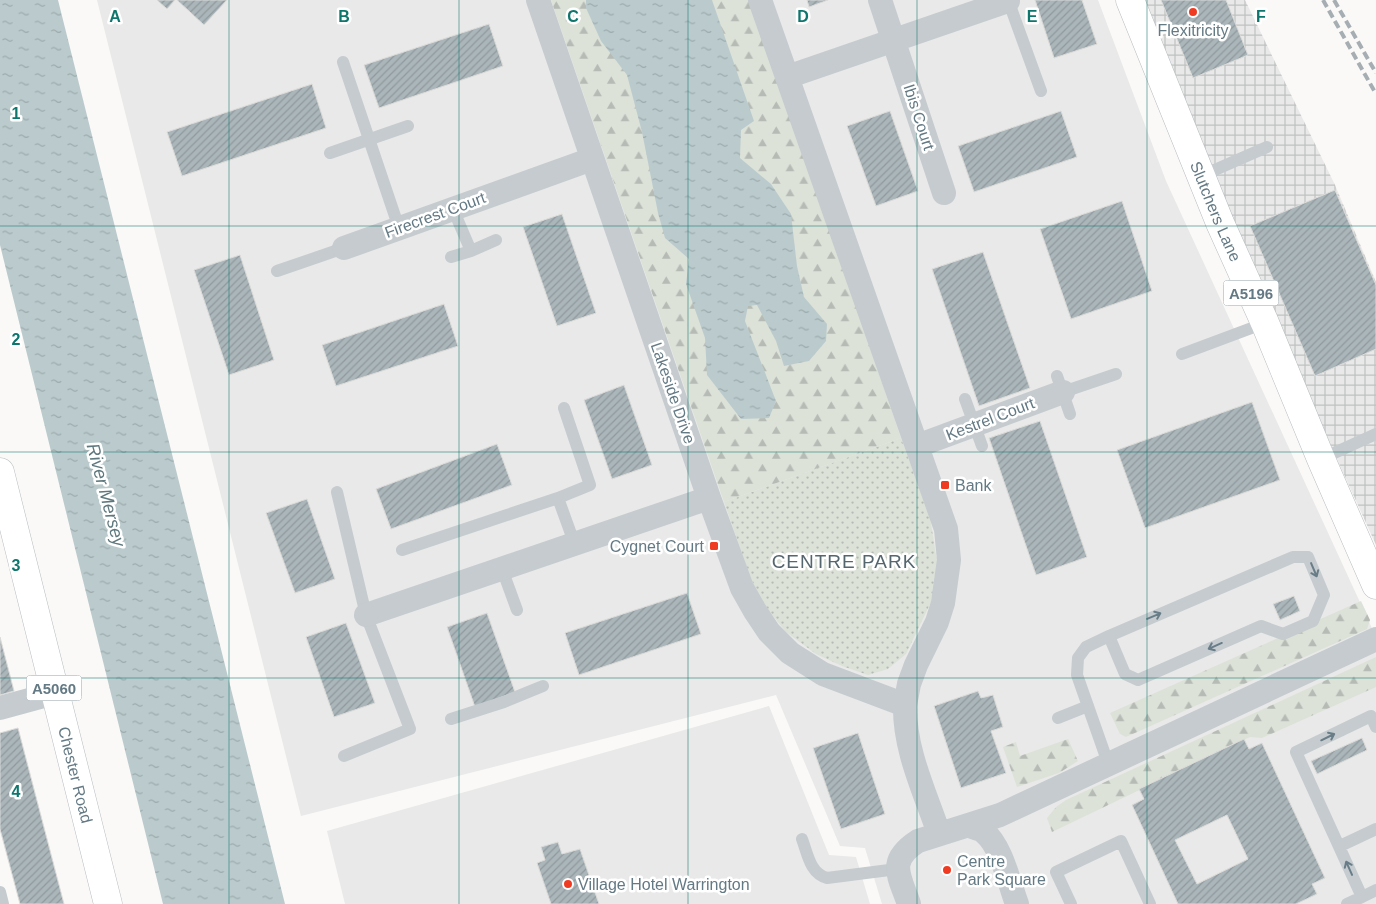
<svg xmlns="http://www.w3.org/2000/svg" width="1376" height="904" font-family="Arial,sans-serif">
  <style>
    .built { fill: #e8e9e8 }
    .industrial { fill: url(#industrial-grid) }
    .grass { fill: url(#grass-dots) }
    .forest { fill: url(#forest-firs) }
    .water { fill: url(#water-ripples) }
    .building { fill: url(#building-hatch); stroke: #dcdbd9; fill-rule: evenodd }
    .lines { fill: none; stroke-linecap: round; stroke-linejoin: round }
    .trunk-casing { stroke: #b8bdc0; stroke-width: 29 }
    .service { stroke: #c5cbce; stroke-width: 12 }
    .minor { stroke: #c5cbce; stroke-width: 24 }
    .trunk { stroke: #fff; stroke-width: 28 }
    .rail { stroke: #a6aeb3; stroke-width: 4; stroke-dasharray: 8 4; stroke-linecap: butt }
    .oneway { stroke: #687d88 }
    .grid { fill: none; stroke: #0f766e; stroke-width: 1; stroke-opacity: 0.55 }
    .poi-dot { fill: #ef3b22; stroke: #fff; stroke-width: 2 }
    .labels { text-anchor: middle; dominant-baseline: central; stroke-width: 5; stroke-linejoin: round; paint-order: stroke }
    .shield { fill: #fff; stroke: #92a1a9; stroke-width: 1 }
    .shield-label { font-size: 15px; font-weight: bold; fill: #637984 }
    .poi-label { font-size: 16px; fill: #637984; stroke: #fff; text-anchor: start }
    .street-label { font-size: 16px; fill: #637984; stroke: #fff }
    .water-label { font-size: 18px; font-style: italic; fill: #5e787e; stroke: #fff }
    .quarter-label { font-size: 19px; letter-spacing: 1px; fill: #55666f; stroke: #fff }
    .grid-label { font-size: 16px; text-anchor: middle; font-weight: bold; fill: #0f766e; stroke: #fff; stroke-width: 5; stroke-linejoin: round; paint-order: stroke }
  </style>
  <defs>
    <pattern id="industrial-grid" width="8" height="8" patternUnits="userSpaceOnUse" patternTransform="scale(1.25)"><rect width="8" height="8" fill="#e8e9e8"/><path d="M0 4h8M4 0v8" fill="none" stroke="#c0c2c2"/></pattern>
    <pattern id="grass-dots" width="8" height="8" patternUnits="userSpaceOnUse" patternTransform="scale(1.25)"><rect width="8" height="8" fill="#dce2d8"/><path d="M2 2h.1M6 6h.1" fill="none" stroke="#b6bcb5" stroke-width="1.8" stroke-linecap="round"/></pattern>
    <pattern id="forest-firs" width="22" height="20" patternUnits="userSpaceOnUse" patternTransform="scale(1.25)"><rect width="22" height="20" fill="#dce2d8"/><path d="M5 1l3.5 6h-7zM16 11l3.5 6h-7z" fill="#b6bcb5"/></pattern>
    <pattern id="water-ripples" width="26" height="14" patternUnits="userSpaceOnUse" patternTransform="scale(1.25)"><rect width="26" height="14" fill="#bbcbcd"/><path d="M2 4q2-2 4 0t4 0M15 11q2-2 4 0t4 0" fill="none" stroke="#9caaac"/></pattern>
    <pattern id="building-hatch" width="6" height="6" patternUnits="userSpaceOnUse" patternTransform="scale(1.25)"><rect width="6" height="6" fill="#abb6bb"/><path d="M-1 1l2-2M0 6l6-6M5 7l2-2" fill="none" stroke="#8f999e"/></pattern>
  </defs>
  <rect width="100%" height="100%" fill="#faf9f7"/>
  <!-- built -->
  <path class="built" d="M97,0H1098L1166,181L1376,637V904H882L865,848L840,846L776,695L301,816Z
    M769,706L829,855L856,857L870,904H345L327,831Z"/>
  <!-- industrial -->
  <path class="industrial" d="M1140,0H1245L1335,185L1376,282V545L1313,406Z"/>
  <!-- grass -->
  <path class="grass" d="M901,438L930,517L938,568L931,602L906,654L888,669L868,675L842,666L816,654L786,632L764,605L751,579L724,502Z"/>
  <!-- forest -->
  <path class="forest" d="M551,0H751L901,438L724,502Z
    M1361,601L1370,620L1367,629L1126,737L1120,734L1110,713Z
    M1376,657V687L1262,738L1250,737L1052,832L1047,818L1056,807L1066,800Z
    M1068,739L1078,761L1059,773L1017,787L1003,747L1016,742L1020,756Z"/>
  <!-- water -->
  <path class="water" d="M0,0H58L285,904H163L0,245Z
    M586,0H712L754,121L741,130L740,158L771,184L791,214L797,266L804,297L827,324L826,341L809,361L784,366L776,341L757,305L748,306L745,321L776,401L769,418L741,419L707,375L705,338L686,284L689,259L665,238L658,213L642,132L627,75L601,41L586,8Z"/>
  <!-- building -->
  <path class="building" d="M157,0H175L167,9Z
    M177,0H227L204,25Z
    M807,0H828L809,7Z
    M1035,0H1082L1097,44L1054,58Z
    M1161,0H1226L1248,55L1193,78Z
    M489,24L503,66L379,108L364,65Z
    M312,84L326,128L182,176L167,132Z
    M890,111L918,191L876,206L847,126Z
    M1061,111L1077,157L974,192L958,146Z
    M1335,190L1376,285V349L1315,376L1250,226Z
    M1122,201L1152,291L1071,319L1040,229Z
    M562,214L596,313L557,326L523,227Z
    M983,252L1030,388L979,406L932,269Z
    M240,255L274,360L229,375L194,270Z
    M444,304L458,346L336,386L322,345Z
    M624,385L652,465L612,479L584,400Z
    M1252,402L1280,480L1145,528L1117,450Z
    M1040,421L1087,557L1036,575L989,438Z
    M497,444L512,485L391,529L376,489Z
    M307,499L335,579L295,593L266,513Z
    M687,593L701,634L579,675L565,633Z
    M1294,596L1300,611L1280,620L1273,604Z
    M487,613L515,692L475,707L447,627Z
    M346,623L375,703L334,717L306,637Z
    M0,637L14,691L0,695Z
    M978,691L981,698L993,695L1003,727L991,731L1006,773L961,788L934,706Z
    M18,728L64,904H20L0,829V733Z
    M858,733L885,814L841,829L813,748Z
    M1362,738L1367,750L1317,774L1311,761Z
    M1244,739L1249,749L1262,743L1325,878L1312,884L1317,894L1296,904H1178L1132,805L1144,799L1139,789ZM1227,815L1248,859L1197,884L1175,840Z
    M558,842L562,854L580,849L599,904H551L537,863L545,860L541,847Z"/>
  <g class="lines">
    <defs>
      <g id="trunk">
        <path id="s1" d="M1130,0L1220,223L1265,323L1321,459L1376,585"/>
        <path id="s2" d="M0,472L108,904"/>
      </g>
    </defs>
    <!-- trunk casing -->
    <use href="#trunk" class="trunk-casing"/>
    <!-- service -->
    <path class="service" d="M1008,0L1041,91
      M343,62L399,228
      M330,153L408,126
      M1201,176L1267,147
      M453,209L471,251L496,240
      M451,257L471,251
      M277,271L344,248
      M1182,354L1265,323
      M1057,376L1070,414
      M1063,392L1116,374
      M965,399L982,446
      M1321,459L1376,434
      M337,492L366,615L410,729L344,756
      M558,498L590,485L564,408
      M402,550L558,498L575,545
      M502,569L517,610
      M1058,718L1088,706
      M451,719L504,702L543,686
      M1108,763L1077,675L1078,658L1086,647L1109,636L1293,557H1308L1324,595L1313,621L1283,634L1261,626L1138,680L1125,674L1109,636
      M802,839C808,855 810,873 827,878L897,869
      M1340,846L1376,829
      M0,892L3,904
      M1362,897L1376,890
      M1071,904L1056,872L1121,841L1150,904
      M1347,904L1362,897L1296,752L1371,716L1376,727"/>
    <!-- minor -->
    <path class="minor" d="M538,0L709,498L742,588L755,611L769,632L790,653L823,674L905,705C904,750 925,792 939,834
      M760,0L946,529L949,560L943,603L937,622L916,665L909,684L905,705
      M880,0L944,193
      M787,77L1008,1
      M344,248L592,159
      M917,446L1063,392
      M366,615L709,498
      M0,708L55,693
      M970,826C974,828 981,829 984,832C1002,847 1009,883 1017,904
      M909,904C899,875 887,861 918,841L1000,815L1376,639"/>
    <!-- trunk -->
    <use href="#trunk" class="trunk"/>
    <!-- rail -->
    <path class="rail" d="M1323,0L1376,94
      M1334,0L1376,73"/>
  </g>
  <!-- one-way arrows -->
  <defs><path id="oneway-shaft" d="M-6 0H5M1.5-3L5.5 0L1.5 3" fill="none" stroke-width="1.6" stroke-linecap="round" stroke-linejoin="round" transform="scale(1.25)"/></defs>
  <g class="oneway">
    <use href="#oneway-shaft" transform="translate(1314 570) rotate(67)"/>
    <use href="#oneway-shaft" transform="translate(1154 616) rotate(-23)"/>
    <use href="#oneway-shaft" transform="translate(1215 646) rotate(156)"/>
    <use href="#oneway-shaft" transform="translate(1328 737) rotate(-26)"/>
    <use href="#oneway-shaft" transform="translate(1349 868) rotate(-114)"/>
  </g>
  <!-- grid -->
  <path class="grid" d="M229,0V904M459,0V904M688,0V904M917,0V904M1147,0V904M0,226H1376M0,452H1376M0,678H1376"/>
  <!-- markers -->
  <g class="poi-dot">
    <circle cx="1193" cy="12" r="5"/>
    <rect x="940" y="480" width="10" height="10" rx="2.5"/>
    <rect x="709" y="541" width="10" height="10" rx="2.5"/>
    <circle cx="947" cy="870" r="5"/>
    <circle cx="568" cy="884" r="5"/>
  </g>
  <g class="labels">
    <!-- shield labels -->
    <g class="shield">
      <rect x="1223.5" y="280.5" width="55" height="25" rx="4"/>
      <rect x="26.5" y="675.5" width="55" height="25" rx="4"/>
    </g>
    <g class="shield-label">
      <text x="1251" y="293">A5196</text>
      <text x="54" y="688">A5060</text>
    </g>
    <!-- poi labels -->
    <g class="poi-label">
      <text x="1193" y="30" text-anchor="middle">Flexitricity</text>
      <text x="955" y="485">Bank</text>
      <text x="704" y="546" text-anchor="end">Cygnet Court</text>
      <text x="957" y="861">Centre<tspan x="957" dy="18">Park Square</tspan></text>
      <text x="578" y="884">Village Hotel Warrington</text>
    </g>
    <!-- street labels -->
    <g class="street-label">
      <text transform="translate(919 117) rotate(72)">Ibis Court</text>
      <text stroke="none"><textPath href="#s1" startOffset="228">Slutchers Lane</textPath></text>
      <text transform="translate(435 215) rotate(-20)">Firecrest Court</text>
      <text transform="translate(673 393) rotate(71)">Lakeside Drive</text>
      <text transform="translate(990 419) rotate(-21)">Kestrel Court</text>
      <text stroke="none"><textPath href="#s2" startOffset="312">Chester Road</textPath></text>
    </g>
    <!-- water labels -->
    <g class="water-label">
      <text transform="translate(106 495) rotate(75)">River Mersey</text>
    </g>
    <!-- quarter labels -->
    <g class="quarter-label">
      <text x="844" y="561">CENTRE PARK</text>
    </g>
  </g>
  <g class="grid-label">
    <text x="115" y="22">A</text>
    <text x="344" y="22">B</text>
    <text x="573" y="22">C</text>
    <text x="803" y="22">D</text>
    <text x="1032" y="22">E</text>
    <text x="1261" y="22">F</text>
    <text x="16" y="119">1</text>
    <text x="16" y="345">2</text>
    <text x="16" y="571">3</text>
    <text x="16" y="797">4</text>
  </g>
</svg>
